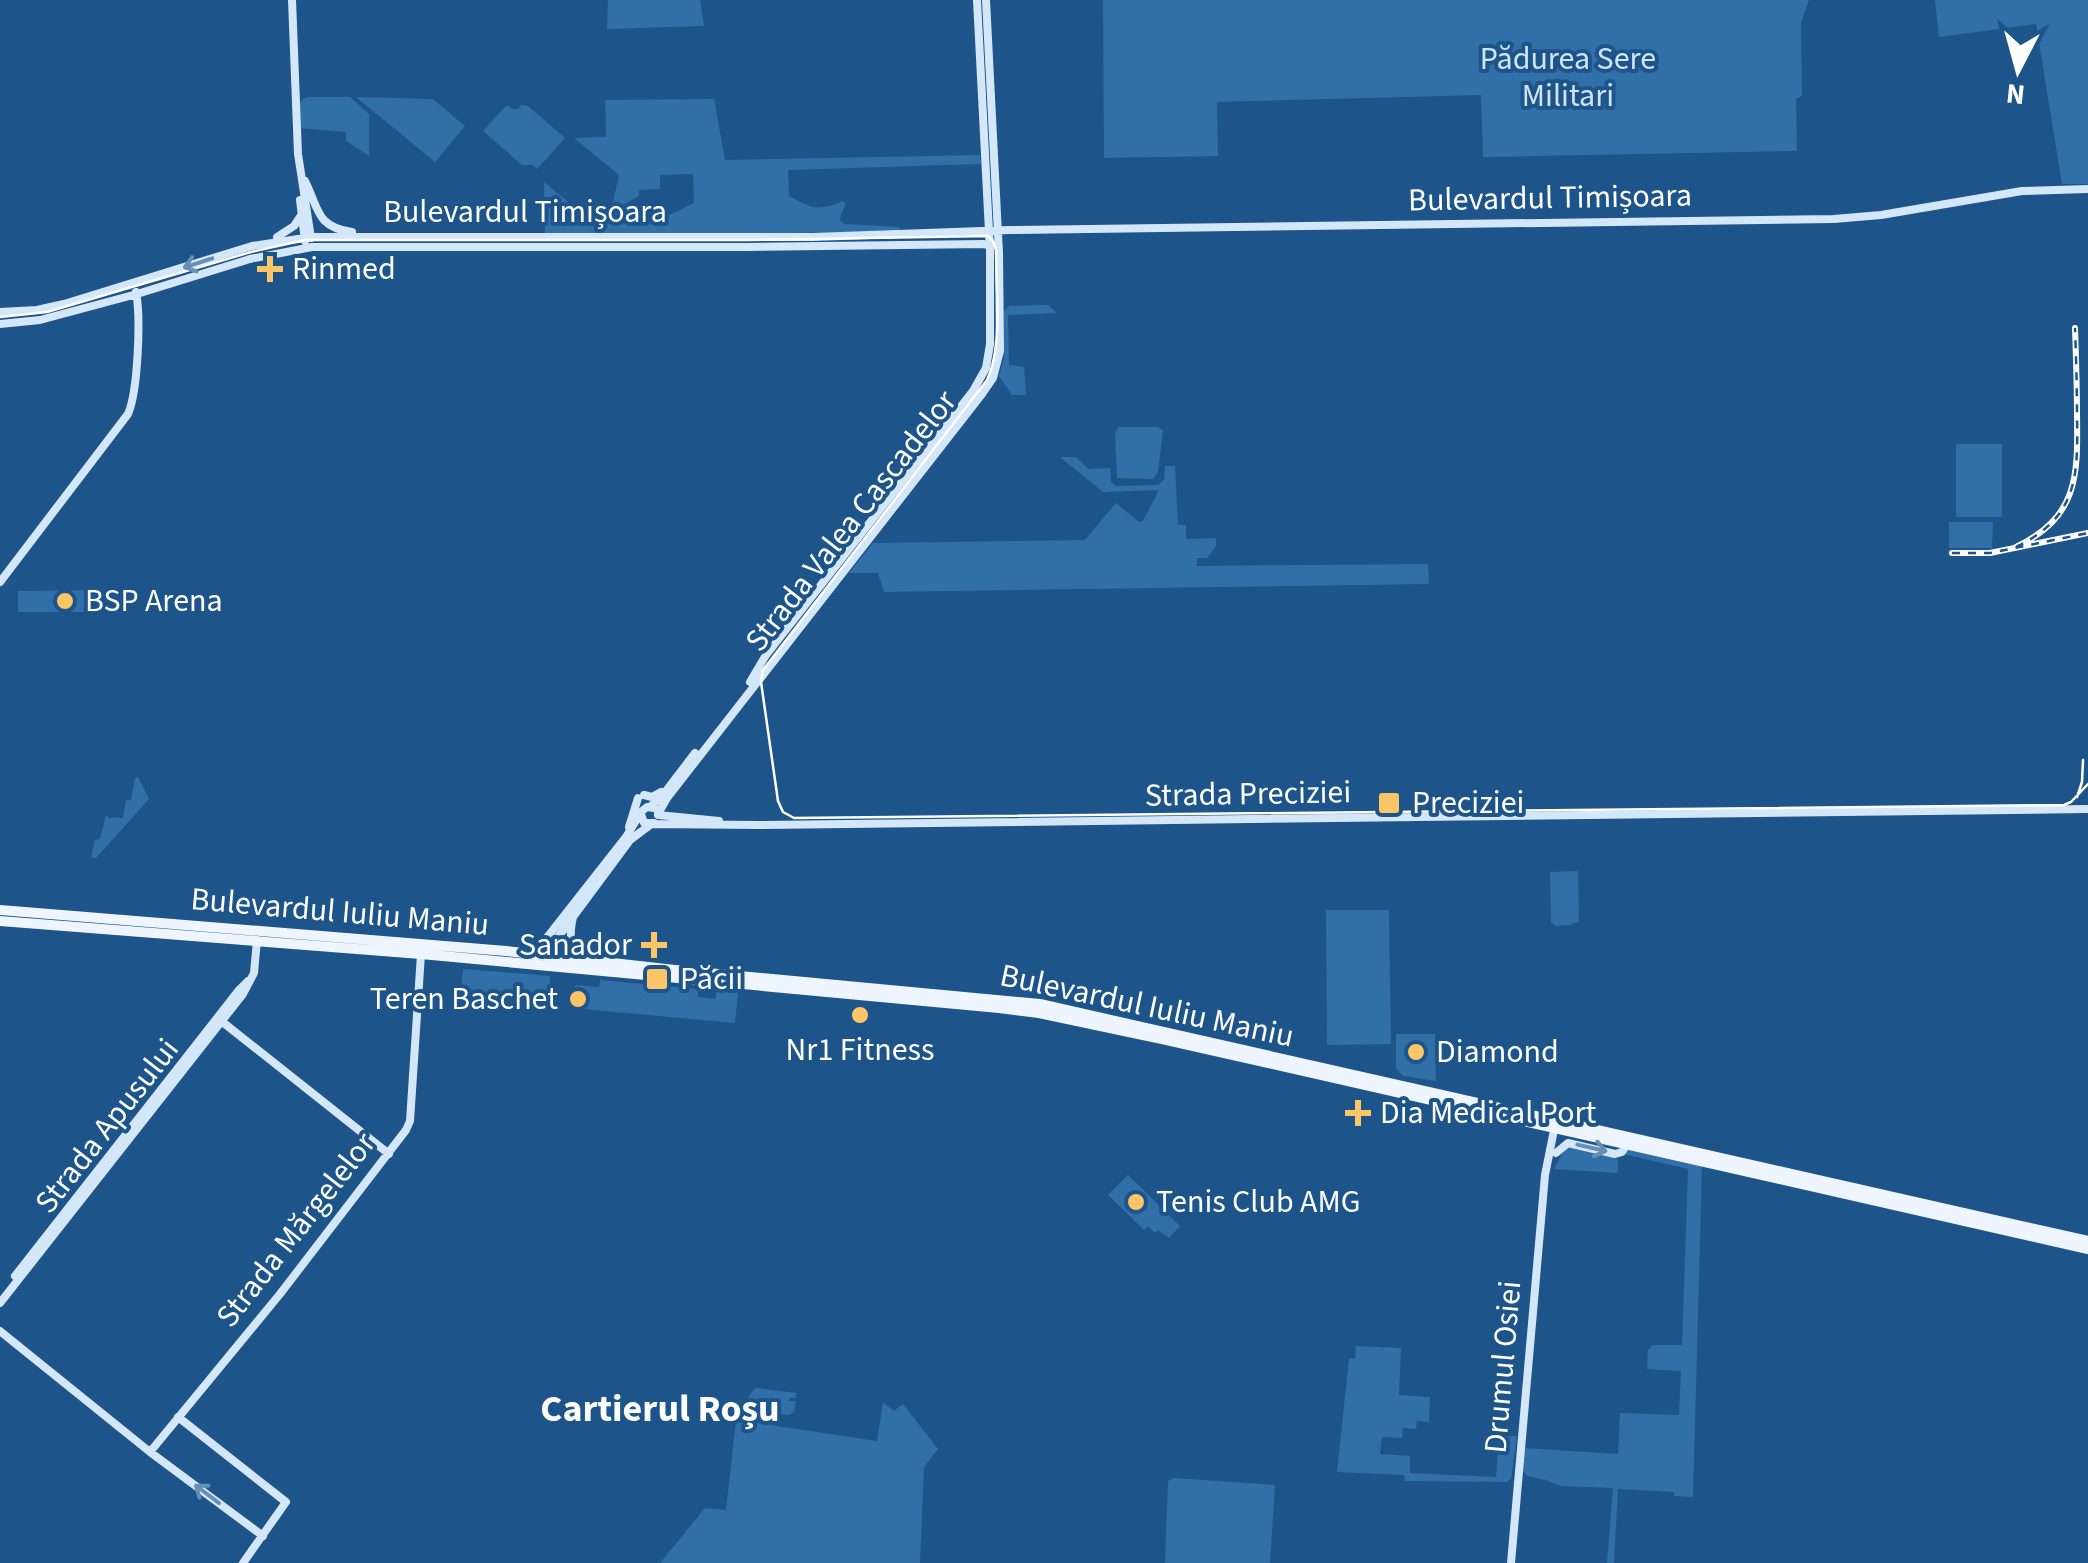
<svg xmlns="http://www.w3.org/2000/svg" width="2088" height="1563" font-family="'Source Sans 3',sans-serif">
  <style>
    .green { fill: #306fa8 }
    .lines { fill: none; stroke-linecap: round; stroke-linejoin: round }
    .secondary { stroke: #d4e7f9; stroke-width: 8 }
    .primary { stroke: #eef5ff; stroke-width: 10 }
    .tram { stroke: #fff; stroke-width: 2.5 }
    .rail-casing { stroke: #fff; stroke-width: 6 }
    .rail { stroke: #1d558a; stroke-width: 2.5; stroke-dasharray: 8; stroke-linecap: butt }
    .oneway { stroke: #668fb6 }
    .poi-dot { fill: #fcc567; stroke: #1d558a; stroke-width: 4 }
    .labels { text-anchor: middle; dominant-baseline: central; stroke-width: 8; stroke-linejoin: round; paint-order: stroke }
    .park-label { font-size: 32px; fill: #cde4f9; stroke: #1d558a }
    .street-label { font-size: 32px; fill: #fff; stroke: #1d558a }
    .poi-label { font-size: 32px; fill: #fff; stroke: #1d558a; text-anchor: start }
    .quarter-label { font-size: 38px; font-weight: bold; fill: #fff; stroke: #1d558a }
  </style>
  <rect width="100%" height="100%" fill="#1d558a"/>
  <!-- green -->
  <path class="green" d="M608,0H700L704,26L607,29Z
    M1103,0H1809L1801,23L1802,96L1796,99L1797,151L1483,157L1481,95L1217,102L1218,156L1104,158Z
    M1935,0H2088V184H2062L2036,24L1939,37Z
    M308,97H350L369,114V156L346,141V132L298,128C298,116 294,102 308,97Z
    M356,97L433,99L465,126L435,162Z
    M714,99L725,160L980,155L981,164L788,170L789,196C812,208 817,212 843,201L846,204L841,214L840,220L844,224L899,227L902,232L545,235L544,182L595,224L605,222L610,215L635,204L661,219L694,203L693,174L660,175V189L639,190V196L611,211L619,175L574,138L606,137L605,100Z
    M507,105L512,109H518L521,105L528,106L565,138L537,169L533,165H522L483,131Z
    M1009,306L1048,305L1057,313L1008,315L1009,365L1024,367L1026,395H1012L999,376L1004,358V311Z
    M1119,427H1157L1163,430L1158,472L1153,479L1117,478L1115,432Z
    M1956,444H2002V517H1956Z
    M1060,457H1076L1088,469L1110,468L1111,482L1116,486L1158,485L1164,480L1165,466H1175L1178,525H1186V539L1216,538V546L1207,558H1197V566L1428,564L1429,584L884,592L878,573H849L873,543L1085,540L1116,503L1139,522L1143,521L1159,490L1103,492Z
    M1949,522H1993L1992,548H1949Z
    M115,590V598L110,604L118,612H18V591Z
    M138,777L149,799L96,858L91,857L95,840L100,839L106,815L110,819L112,817L123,818L126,800H131L135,778Z
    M1578,871L1579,922L1572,923V925L1555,926L1551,922L1550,872Z
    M1326,910H1389L1391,1044L1327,1045Z
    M463,969L550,976L549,991L544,997L495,993L493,1008L478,995L480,992L461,990Z
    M600,980L698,989V997L715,999L717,991L738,993L735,1023L572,1008L575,985L599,987Z
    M1396,1034H1435L1436,1081L1403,1076L1396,1069Z
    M1570,1146L1614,1155L1618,1161V1173L1554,1169L1563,1152Z
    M1631,1149L1699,1164L1702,1167L1693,1497L1674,1496V1492L1618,1489L1614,1563H1607L1613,1488L1561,1486L1546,1480L1527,1476L1523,1471L1524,1448L1618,1454L1620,1413L1679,1415L1681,1371L1647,1369L1648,1350L1653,1345H1682L1688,1169L1624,1154L1627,1150Z
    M1128,1175L1180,1226L1169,1238L1158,1230L1155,1233L1148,1226L1144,1230L1108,1195Z
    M1356,1346L1401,1348L1399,1395L1430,1397L1429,1422L1417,1421L1416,1429L1403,1428L1402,1438L1382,1437L1380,1454L1410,1456V1473L1496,1477L1499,1437L1503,1436V1441H1506L1507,1436H1517L1511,1479L1506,1482L1405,1481L1404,1475L1337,1472L1349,1359L1355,1358Z
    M755,1388L796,1393V1398H789V1401H796L794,1412L788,1415L739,1410Z
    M883,1402L894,1411L903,1404L938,1449L924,1467L920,1563H660L705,1508L726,1510L736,1420L877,1441Z
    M1174,1478L1275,1485L1270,1563H1165L1168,1481Z"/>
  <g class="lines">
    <!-- secondary -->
    <path class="secondary" d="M292,0L298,154L311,238
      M305,181C319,209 316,227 352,232
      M300,200L305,241
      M277,237L294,226L300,217
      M0,312L37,310L64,304L252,246L311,237H813L1010,230L1834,219L1881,215L2022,191L2088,189
      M0,324L40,320L137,294L250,259L312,247H746L984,244L990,246
      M0,582L128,414C138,391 141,318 136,292
      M750,682L766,655L973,391L986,368L990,344V251L977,0
      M644,795L652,797L661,792
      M650,807L663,795L695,753
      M641,814L644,823H654
      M658,814L667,798L982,394L993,378L1000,351L999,253L986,0
      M658,815L719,821
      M652,824L760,825L2088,809
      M629,827L638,798
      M573,917C569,935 569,947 584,958
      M544,956L630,840L650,825
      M536,958L538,949L626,837L642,811L647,807L654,808
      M220,1020L389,1154
      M1556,1153L1568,1143L1615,1154L1622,1152L1627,1144
      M15,1276L239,990L248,981
      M0,1303L243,994L254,973L257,940
      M0,1331L150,1452L263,1536
      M178,1417L286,1502L243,1563
      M150,1452L280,1294L406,1130L410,1121L421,954
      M1511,1563L1545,1175L1555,1125"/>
    <!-- primary -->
    <path class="primary" d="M0,910L506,951L675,970L1040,1004L2088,1241
      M0,921L421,954L999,1008L1039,1013L1162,1039L2088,1249"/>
    <!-- tram -->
    <path class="tram" d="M0,317L47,312L251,252L305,240H746L988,236L993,241L996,250C996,287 1003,347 987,380L763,670L761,682L778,801L783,812L794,818L2064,805L2071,802L2088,784
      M2077,797L2082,782L2083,760"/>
    <defs>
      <path id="rail" d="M2016,547C2078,517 2078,477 2077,415C2077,386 2076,357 2075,328
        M1952,553H1990L2088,533"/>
    </defs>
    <!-- rail casing -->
    <use href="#rail" class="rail-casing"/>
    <!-- rail -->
    <use href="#rail" class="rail"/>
  </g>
  <!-- one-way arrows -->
  <defs><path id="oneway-shaft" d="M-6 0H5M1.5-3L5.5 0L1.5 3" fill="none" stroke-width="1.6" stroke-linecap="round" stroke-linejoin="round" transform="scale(2.5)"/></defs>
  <g class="oneway">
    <use href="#oneway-shaft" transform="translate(198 263) rotate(162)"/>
    <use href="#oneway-shaft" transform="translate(1592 1148) rotate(13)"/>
    <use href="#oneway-shaft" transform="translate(207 1494) rotate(-143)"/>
  </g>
  <!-- markers -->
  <g class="poi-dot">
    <path d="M265 254h10v10h10v10h-10v10h-10v-10h-10v-10h10z"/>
    <circle cx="65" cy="601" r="10"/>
    <rect x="1377" y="791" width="24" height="24" rx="5"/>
    <path d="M649 930h10v10h10v10h-10v10h-10v-10h-10v-10h10z"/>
    <rect x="645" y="967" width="24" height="24" rx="5"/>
    <circle cx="578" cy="999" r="10"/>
    <circle cx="860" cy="1015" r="10"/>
    <circle cx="1416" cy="1052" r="10"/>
    <path d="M1353 1098h10v10h10v10h-10v10h-10v-10h-10v-10h10z"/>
    <circle cx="1136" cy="1202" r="10"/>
  </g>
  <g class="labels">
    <!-- park labels -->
    <g class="park-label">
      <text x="1568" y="59">Pădurea Sere<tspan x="1568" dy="37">Militari</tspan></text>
    </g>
    <!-- street labels -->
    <g class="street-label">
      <text transform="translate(1550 198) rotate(-1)">Bulevardul Timișoara</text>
      <text x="525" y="212">Bulevardul Timișoara</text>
      <text transform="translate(851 521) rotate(-52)">Strada Valea Cascadelor</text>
      <text transform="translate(1248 794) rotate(-1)">Strada Preciziei</text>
      <text transform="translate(340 912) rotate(5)">Bulevardul Iuliu Maniu</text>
      <text transform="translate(1147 1006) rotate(12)">Bulevardul Iuliu Maniu</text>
      <text transform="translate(107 1126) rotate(-52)">Strada Apusului</text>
      <text transform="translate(296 1230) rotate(-52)">Strada Mărgelelor</text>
      <text transform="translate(1503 1367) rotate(-85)">Drumul Osiei</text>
    </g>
    <!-- poi labels -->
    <g class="poi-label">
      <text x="292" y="269">Rinmed</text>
      <text x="85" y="601">BSP Arena</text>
      <text x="1412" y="803">Preciziei</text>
      <text x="632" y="945" text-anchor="end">Sanador</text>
      <text x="680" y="979">Păcii</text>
      <text x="558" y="999" text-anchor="end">Teren Baschet</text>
      <text x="860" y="1050" text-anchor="middle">Nr1 Fitness</text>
      <text x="1436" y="1052">Diamond</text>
      <text x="1380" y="1113">Dia Medical Port</text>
      <text x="1156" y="1202">Tenis Club AMG</text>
    </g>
    <!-- quarter labels -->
    <g class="quarter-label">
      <text x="660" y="1409">Cartierul Roșu</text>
    </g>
  </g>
  <!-- north arrow -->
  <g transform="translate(2018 70) rotate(186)" stroke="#1d558a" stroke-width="8" paint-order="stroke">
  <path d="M0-8L18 38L0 25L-18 38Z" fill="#ffffff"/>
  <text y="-15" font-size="28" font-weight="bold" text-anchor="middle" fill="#ffffff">N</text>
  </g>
</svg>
